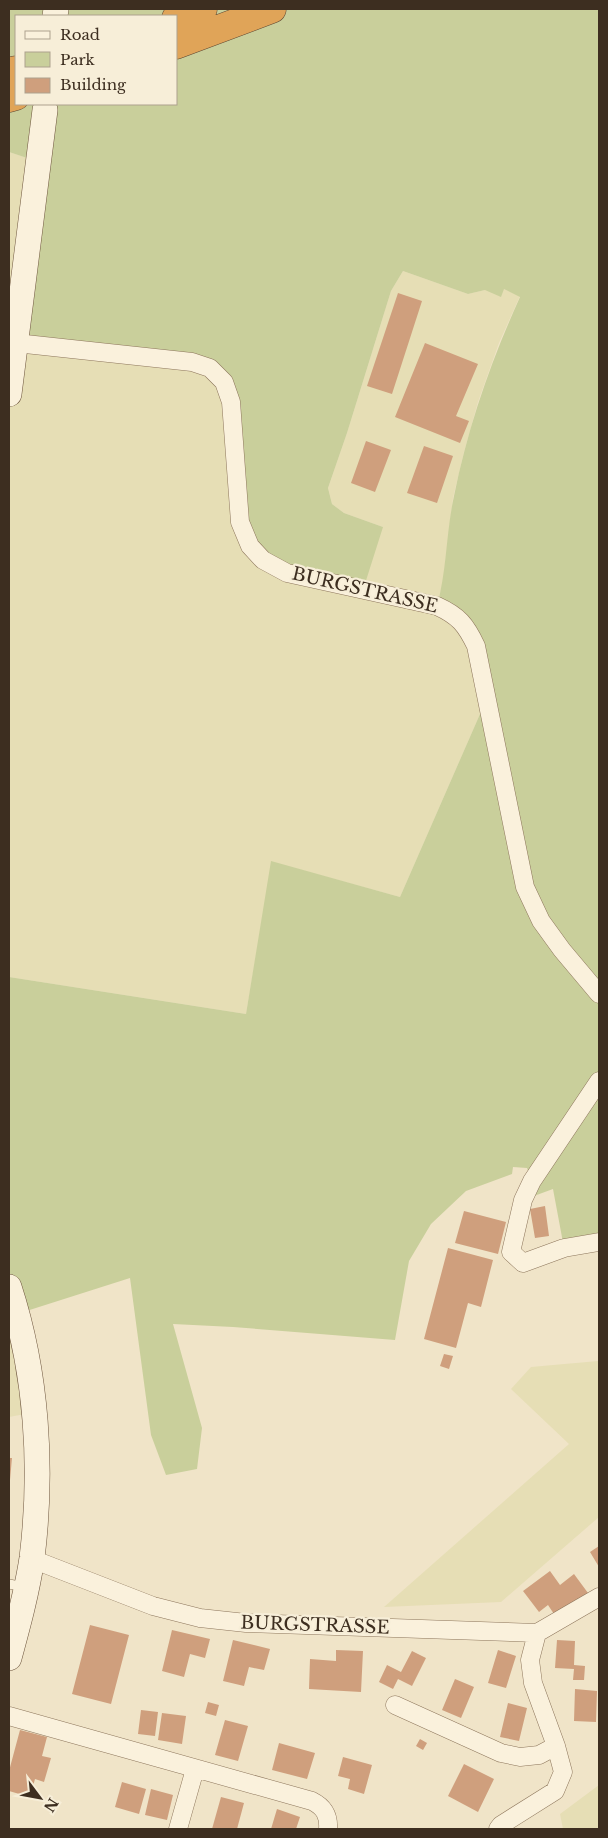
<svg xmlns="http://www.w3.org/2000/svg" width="608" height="1838" font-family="'Libre Baskerville',serif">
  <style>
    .farmland { fill: #e6deb5 }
    .green { fill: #c9cf9b; fill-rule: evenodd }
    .building { fill: #cf9f7d }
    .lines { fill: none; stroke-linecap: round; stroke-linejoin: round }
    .lane-casing { stroke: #8d765c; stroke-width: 10 }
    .street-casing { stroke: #8d765c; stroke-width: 19 }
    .secondary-casing { stroke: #6f573f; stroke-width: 26 }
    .highway-casing { stroke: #5b4430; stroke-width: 29 }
    .lane { stroke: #faf1dc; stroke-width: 9 }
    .street { stroke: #faf1dc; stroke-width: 18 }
    .secondary { stroke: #faf1dc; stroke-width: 25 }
    .highway { stroke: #e0a458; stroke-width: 28 }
    .labels { text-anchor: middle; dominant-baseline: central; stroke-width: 4.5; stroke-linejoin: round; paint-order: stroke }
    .street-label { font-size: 18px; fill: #3d2e20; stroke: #f7eed8 }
  </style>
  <rect width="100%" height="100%" fill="#f0e4c8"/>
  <!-- farmland -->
  <path class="farmland" d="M9,152L39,162L192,362L224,382L240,522L383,527L344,513L332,504L328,488L347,433L391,291L403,271L468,294L485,290L504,289L520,296L499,343L478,402L464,452L453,498L443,583L437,605L468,628L487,698L400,897L272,862L246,1014L9,977Z
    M9,1287L36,1412L9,1417Z
    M599,1359V1517L501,1602L384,1607L569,1444L511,1389L531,1367L598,1361Z
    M599,1785V1829H563L560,1814Z"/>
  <!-- green -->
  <path class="green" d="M9,9H599V1242L564,1248L553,1189L523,1200L532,1181L527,1168L513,1167L512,1174L466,1191L431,1224L409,1261L395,1340L233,1327L173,1324L202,1428L197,1469L166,1475L151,1435L130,1278L17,1314L9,1287V977L246,1014L271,861L400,897L487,698L476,646L437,606C447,570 446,532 454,496C468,426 491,361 520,297L504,289L501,297L485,290L468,294L403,271L391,291L347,433L328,488L332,504L344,513L383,527L363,590L287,573L250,546L231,402L210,368L16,343L39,162L9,152ZM16,16H176V104H16Z"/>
  <!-- building -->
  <path class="building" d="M398,293L422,301L392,394L367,386Z
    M425,343L478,364L456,416L469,421L460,443L395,417Z
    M366,441L391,450L375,492L351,483Z
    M424,446L453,456L437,503L407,493Z
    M545,1206L549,1236L535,1238L530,1209Z
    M464,1211L506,1222L498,1254L455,1243Z
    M448,1248L493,1260L481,1307L468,1303L456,1348L424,1339Z
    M444,1354L453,1356L449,1369L440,1366Z
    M9,1458H12L10,1480H9Z
    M599,1546V1567L590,1552Z
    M550,1571L560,1585L574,1574L588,1593L556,1617L548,1605L539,1612L523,1591Z
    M90,1625L129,1635L111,1704L72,1694Z
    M172,1630L210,1639L205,1658L190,1654L184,1677L162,1671Z
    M233,1640L270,1649L264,1670L249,1667L244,1686L223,1681Z
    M557,1640L575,1641L574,1665L585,1666L584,1680H573L574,1669L555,1668Z
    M336,1650L363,1651L361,1692L309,1689L310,1659L336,1661Z
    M498,1650L516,1656L506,1688L488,1683Z
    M412,1651L426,1658L412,1686L398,1679L393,1689L379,1682L387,1665L401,1672Z
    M455,1679L474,1687L461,1718L442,1710Z
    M575,1689L597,1691L596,1722L574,1721Z
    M208,1702L219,1705L216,1716L205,1713Z
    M508,1703L527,1708L519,1741L500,1737Z
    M141,1710L158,1712L155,1736L138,1734Z
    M162,1713L186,1716L182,1744L158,1740Z
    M225,1720L248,1726L238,1761L215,1755Z
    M20,1730L47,1737L42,1756L51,1758L44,1782L35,1779L30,1797L9,1791V1771Z
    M420,1739L427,1743L423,1750L416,1746Z
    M279,1743L315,1753L307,1779L272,1770Z
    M343,1757L372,1765L364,1794L348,1789L350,1779L338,1776Z
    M464,1764L494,1779L478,1812L448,1796Z
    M122,1782L146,1789L139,1814L115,1807Z
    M151,1789L173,1795L167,1820L145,1815Z
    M221,1797L244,1803L237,1829H212Z
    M277,1809L300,1817L296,1829H271Z"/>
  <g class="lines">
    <defs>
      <path id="lane" d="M9,1584L24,1587"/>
      <path id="street" d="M16,343L192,362L210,368L224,382L231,402L240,522L250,546L263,560L287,573L437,606C459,616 466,625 476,646L525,887L541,921L562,950L599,994
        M599,1081L532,1181L523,1200L511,1252L523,1263L564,1248L599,1242
        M32,1559L153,1606L200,1618L246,1623L537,1633L599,1597
        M395,1705L501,1753L520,1757L539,1755L556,1746
        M9,1716L312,1801C324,1807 329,1815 328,1829
        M178,1829L195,1769
        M498,1829L501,1825L555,1791L563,1772L556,1746L533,1683L530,1660L537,1633"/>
      <path id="secondary" d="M55,16L56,9
        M9,394L45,110
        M9,1287C37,1373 43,1468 32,1558C27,1592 18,1625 9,1658"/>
      <path id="highway" d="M176,18L203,9
        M176,45L272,9
        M9,72L16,70
        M9,98L16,96"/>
    </defs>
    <!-- lane casing -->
    <use href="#lane" class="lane-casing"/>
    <!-- street casing -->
    <use href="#street" class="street-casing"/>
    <!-- secondary casing -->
    <use href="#secondary" class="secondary-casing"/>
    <!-- highway casing -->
    <use href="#highway" class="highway-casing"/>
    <!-- lane -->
    <use href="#lane" class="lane"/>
    <!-- street -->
    <use href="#street" class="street"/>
    <!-- secondary -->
    <use href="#secondary" class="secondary"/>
    <!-- highway -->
    <use href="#highway" class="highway"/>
  </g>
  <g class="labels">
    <!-- street labels -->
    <g class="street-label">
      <text transform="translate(365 590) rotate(13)">BURGSTRASSE</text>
      <text transform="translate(315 1625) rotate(2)">BURGSTRASSE</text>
    </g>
  </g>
  <!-- border -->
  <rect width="608" height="1838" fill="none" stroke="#3d2e20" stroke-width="20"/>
  <!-- legend -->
  <rect x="15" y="15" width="162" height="90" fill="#f7eed8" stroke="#ada18e"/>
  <rect x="25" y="31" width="25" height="8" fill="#faf1dc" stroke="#ada18e"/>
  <text x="60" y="40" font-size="15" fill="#3d2e20">Road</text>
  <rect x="25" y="52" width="25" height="15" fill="#c9cf9b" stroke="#ada18e"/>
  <text x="60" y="65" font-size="15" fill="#3d2e20">Park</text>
  <rect x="25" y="78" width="25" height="15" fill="#cf9f7d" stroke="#ada18e"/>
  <text x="60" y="90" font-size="15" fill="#3d2e20">Building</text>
  <!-- north arrow -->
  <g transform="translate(40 1798) rotate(122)" stroke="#f7eed8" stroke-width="4" paint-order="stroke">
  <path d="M0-4L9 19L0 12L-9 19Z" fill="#3d2e20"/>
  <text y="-8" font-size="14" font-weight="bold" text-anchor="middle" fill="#3d2e20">N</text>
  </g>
</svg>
